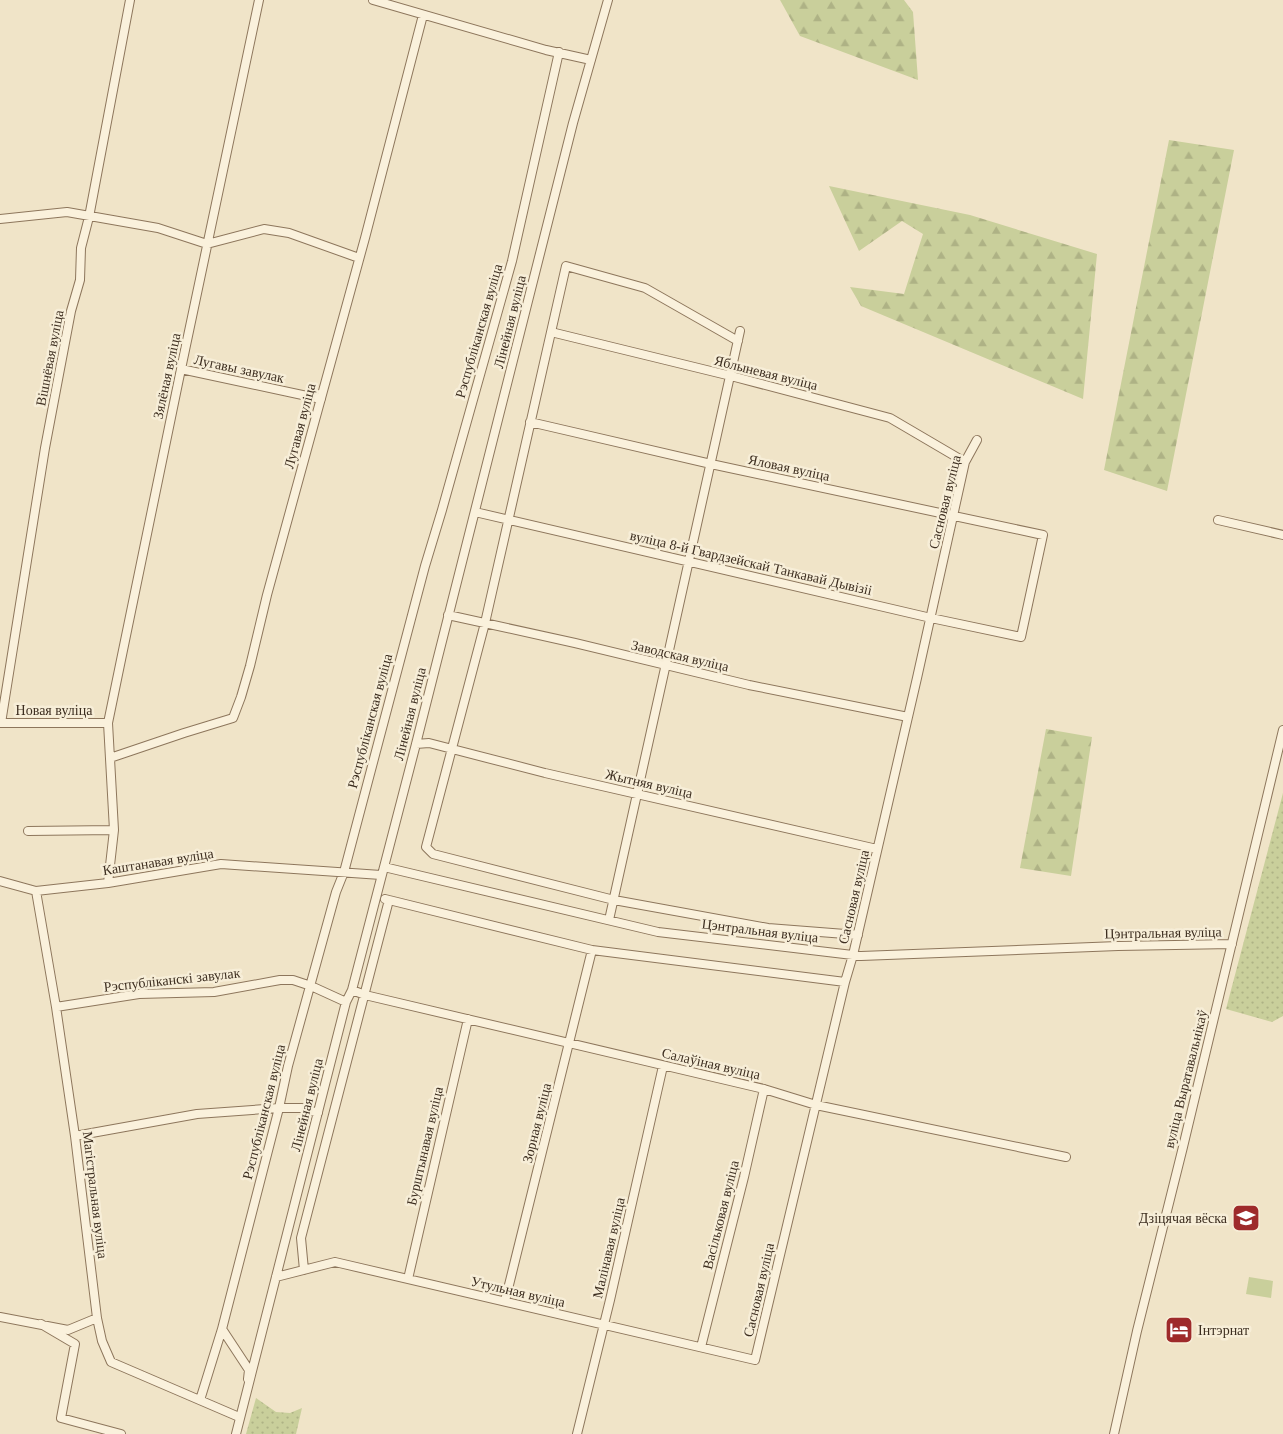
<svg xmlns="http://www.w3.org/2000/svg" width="1283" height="1434" font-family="Georgia,serif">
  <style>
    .green { fill: url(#green-dots) }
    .forest { fill: url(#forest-firs) }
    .pitch { fill: #c9cf9b }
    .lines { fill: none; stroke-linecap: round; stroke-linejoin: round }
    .street-casing { stroke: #8d765c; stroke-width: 10 }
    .street { stroke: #faf1dc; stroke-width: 8 }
    .labels { text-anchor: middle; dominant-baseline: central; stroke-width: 5; stroke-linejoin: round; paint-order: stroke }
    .street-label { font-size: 14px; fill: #3d2e20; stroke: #f7eed8 }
    .poi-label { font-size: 14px; fill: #3d2e20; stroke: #f7eed8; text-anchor: end }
  </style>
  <defs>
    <pattern id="green-dots" width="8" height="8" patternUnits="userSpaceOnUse" patternTransform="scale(1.25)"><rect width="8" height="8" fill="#c9cf9b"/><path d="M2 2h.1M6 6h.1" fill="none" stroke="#aeb285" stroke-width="1.8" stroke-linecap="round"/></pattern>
    <pattern id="forest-firs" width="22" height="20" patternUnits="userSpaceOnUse" patternTransform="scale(1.25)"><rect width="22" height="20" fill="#c9cf9b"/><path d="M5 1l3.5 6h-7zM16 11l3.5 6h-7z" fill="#aeb285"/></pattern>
  </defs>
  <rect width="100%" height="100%" fill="#f0e4c8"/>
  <!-- green -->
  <path class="green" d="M1283,793V1016L1272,1022L1226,1009Z
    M256,1398L276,1412L290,1413L302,1408L296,1434H246Z"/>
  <!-- forest -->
  <path class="forest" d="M780,0H904L913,12L918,80L800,36Z
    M1169,140L1234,150L1167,491L1104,470Z
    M829,186L970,215L1097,254L1083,399L861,306L850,287L904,294L923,234L902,221L859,251Z
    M1046,729L1092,737L1071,876L1020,868Z"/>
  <!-- pitch -->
  <path class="pitch" d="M1249,1277L1273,1281L1271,1298L1246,1294Z"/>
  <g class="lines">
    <defs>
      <path id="street" d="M373,0L546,50L591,60
        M0,219L67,212L158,228L207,244L264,229L289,233L359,258
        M551,332L731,376L890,418L965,462
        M738,341L645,288L566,266L485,623L426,847L433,854L614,900L768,928L858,935
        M181,369L321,399
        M475,512L931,618L1021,637L1043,535L711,464L530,422
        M1218,520L1283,535
        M448,615L575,643L749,685L908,717
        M0,723H108
        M1,723L45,448L71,311L80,280L81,248L89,217L130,0
        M416,744L429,743L545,773L877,849
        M110,758L184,733L233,718L241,697L250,666L267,595L365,238L423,15
        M28,831L114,830
        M384,867L658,932L861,956L1118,946L1232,944
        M0,881L36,891L108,883L221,864L381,875
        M108,883L114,830L108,723L181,369L259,0
        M36,891L56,1007L75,1136L97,1318L102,1341L111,1362L239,1417
        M385,899L592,950L845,982
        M609,920L740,331
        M352,990L365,995L764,1089L816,1105L1066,1157
        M56,1007L139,994L214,992L280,980H293L311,986L346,1002
        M75,1136L197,1114L279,1108H302L318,1113
        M304,1270L301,1238L389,900
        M276,1277L335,1262L755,1360L845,982L853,955L917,678L965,462L977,440
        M408,1279L468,1019
        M505,1301L592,950
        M0,1317L68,1330L97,1318
        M41,1324L75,1344L61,1418L121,1434
        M701,1347L744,1177L764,1089
        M248,1379L249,1370L222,1329L279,1108L288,1066L336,892L344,872L425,566L442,510L512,261L559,52
        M200,1400L222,1329
        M236,1434L346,1002L352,990L416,744L573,123L608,0
        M577,1434L610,1300L663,1066
        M1114,1434L1137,1331L1183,1147L1283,730"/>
    </defs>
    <!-- street casing -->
    <use href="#street" class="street-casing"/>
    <!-- street -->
    <use href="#street" class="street"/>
  </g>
  <!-- icons -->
  <defs>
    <symbol id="school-square" viewBox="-11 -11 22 22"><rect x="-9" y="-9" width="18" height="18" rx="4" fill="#9e2a2b" stroke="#f7eed8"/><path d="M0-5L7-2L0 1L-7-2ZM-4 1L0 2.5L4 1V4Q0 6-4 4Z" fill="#fff"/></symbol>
    <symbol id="hotel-square" viewBox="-11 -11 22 22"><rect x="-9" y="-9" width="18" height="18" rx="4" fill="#9e2a2b" stroke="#f7eed8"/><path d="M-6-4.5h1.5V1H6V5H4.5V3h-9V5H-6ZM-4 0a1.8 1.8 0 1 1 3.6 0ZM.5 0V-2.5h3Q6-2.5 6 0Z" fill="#fff"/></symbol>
  </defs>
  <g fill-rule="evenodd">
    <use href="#school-square" x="1230" y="1202" width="32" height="32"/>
    <use href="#hotel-square" x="1163" y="1314" width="32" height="32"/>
  </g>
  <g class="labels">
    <!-- street labels -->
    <g class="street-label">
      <text transform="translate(510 322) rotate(-76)">Лінейная вуліца</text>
      <text transform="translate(479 331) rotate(-74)">Рэспубліканская вуліца</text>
      <text transform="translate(50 358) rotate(-79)">Вішнёвая вуліца</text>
      <text transform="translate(239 369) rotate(12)">Лугавы завулак</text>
      <text transform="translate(766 373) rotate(14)">Яблыневая вуліца</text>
      <text transform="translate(167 376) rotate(-78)">Зялёная вуліца</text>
      <text transform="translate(300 426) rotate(-75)">Лугавая вуліца</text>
      <text transform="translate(789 468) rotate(12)">Яловая вуліца</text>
      <text transform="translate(945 502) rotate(-76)">Сасновая вуліца</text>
      <text transform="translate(751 563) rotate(13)">вуліца 8-й Гвардзейскай Танкавай Дывізіі</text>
      <text transform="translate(680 656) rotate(13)">Заводская вуліца</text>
      <text x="54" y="710">Новая вуліца</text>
      <text transform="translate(410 714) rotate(-76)">Лінейная вуліца</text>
      <text transform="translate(370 721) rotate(-75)">Рэспубліканская вуліца</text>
      <text transform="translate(649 784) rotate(13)">Жытняя вуліца</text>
      <text transform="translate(158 862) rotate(-9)">Каштанавая вуліца</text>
      <text transform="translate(854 897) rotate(-77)">Сасновая вуліца</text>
      <text transform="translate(760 931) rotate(7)">Цэнтральная вуліца</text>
      <text transform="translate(1163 933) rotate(-1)">Цэнтральная вуліца</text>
      <text transform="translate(172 980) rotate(-6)">Рэспубліканскі завулак</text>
      <text transform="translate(711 1064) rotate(13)">Салаўіная вуліца</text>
      <text transform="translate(1186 1079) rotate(-76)">вуліца Выратавальнікаў</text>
      <text transform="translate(307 1105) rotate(-76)">Лінейная вуліца</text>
      <text transform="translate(264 1112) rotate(-76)">Рэспубліканская вуліца</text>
      <text transform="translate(537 1123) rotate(-76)">Зорная вуліца</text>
      <text transform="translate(425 1146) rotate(-77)">Бурштынавая вуліца</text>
      <text transform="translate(95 1195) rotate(83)">Магістральная вуліца</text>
      <text transform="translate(721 1215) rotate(-76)">Васільковая вуліца</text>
      <text transform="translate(609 1248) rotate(-77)">Малінавая вуліца</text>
      <text transform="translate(759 1290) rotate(-77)">Сасновая вуліца</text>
      <text transform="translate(518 1292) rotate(13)">Утульная вуліца</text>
    </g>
    <!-- poi labels -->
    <g class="poi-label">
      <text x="1227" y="1218">Дзіцячая вёска</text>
      <text x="1198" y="1330" text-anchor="start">Інтэрнат</text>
    </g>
  </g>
</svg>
